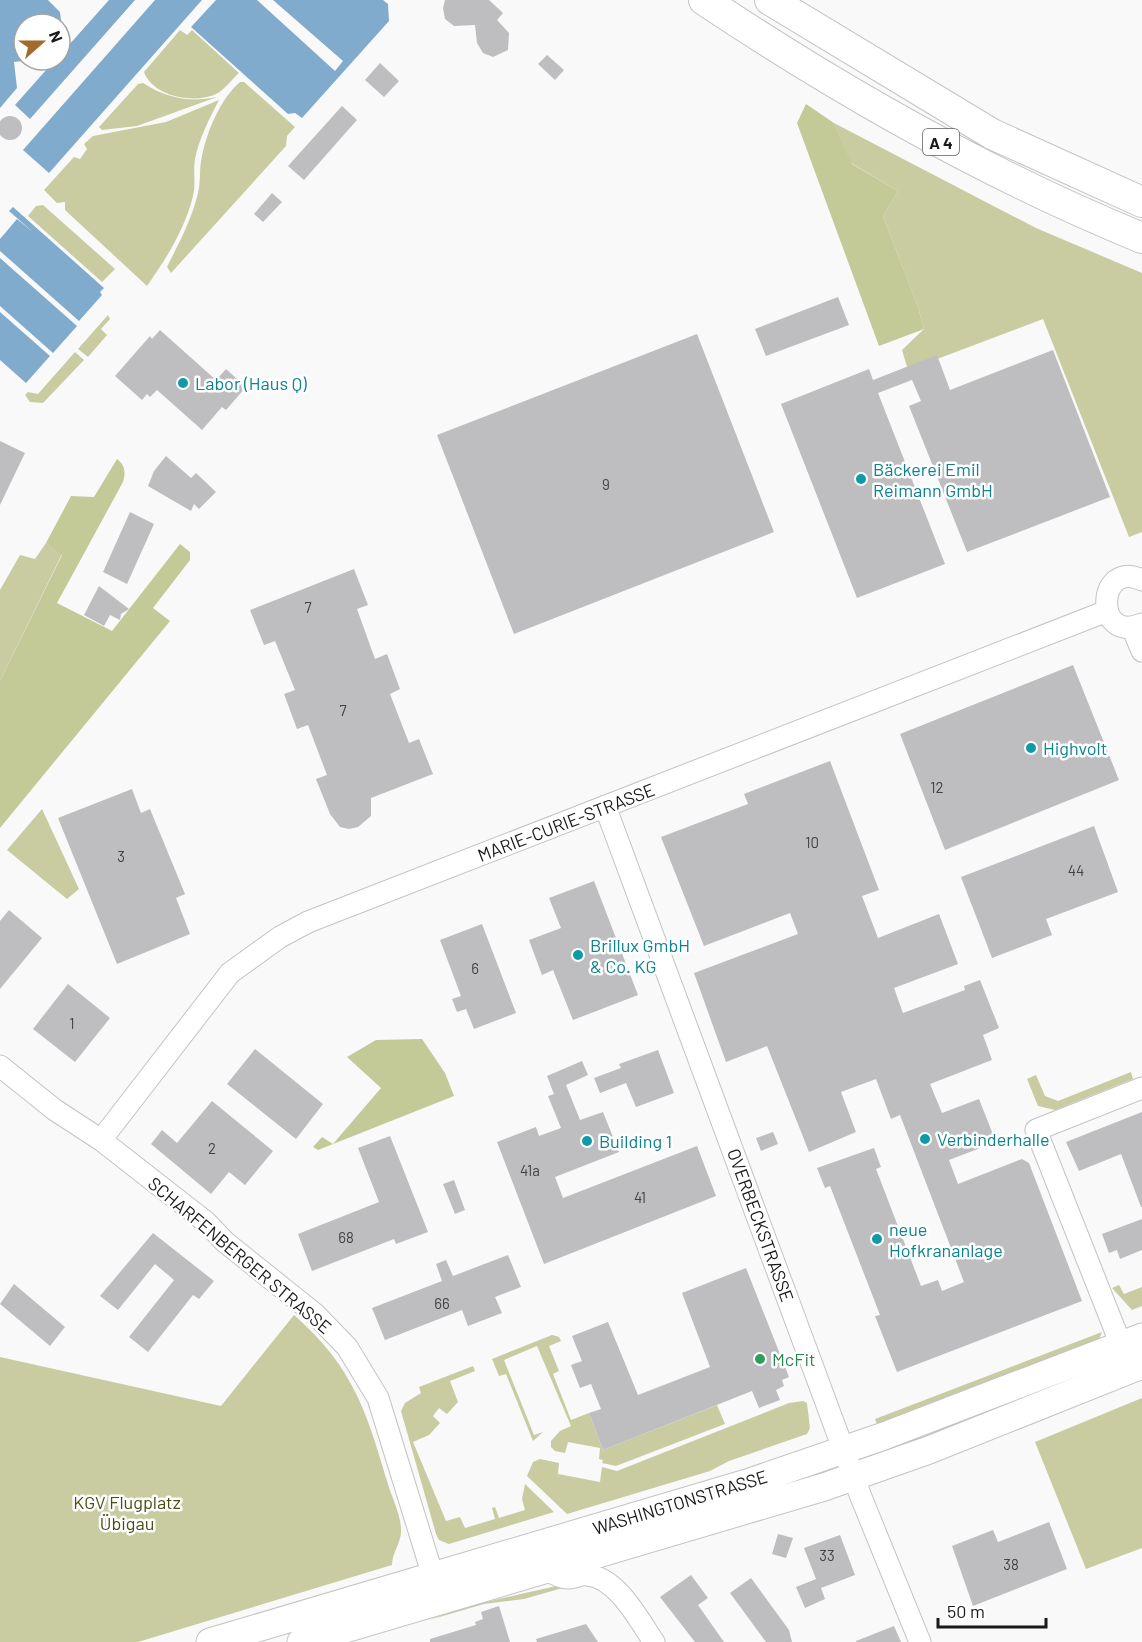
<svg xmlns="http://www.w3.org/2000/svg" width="1142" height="1642" font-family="Barlow,sans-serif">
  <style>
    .green { fill: #c8cca0 }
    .forest { fill: #c4c998 }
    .water { fill: #80abcc }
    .building { fill: #bebec0 }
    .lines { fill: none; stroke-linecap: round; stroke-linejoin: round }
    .minor-casing { stroke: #c3c3c4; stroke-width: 23 }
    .major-casing { stroke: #c3c3c4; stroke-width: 29 }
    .highway-casing { stroke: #c3c3c4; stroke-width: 32 }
    .minor { stroke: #fff; stroke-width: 21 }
    .major { stroke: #fff; stroke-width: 27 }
    .highway { stroke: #fff; stroke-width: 30 }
    .culture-dot { fill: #0f9aa8; stroke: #fff; stroke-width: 2 }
    .leisure-dot { fill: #2e9e5b; stroke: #fff; stroke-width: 2 }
    .labels { text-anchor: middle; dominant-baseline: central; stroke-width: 5; stroke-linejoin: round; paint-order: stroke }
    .number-label { font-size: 15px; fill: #424244 }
    .shield { fill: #fff; stroke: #5e5e5f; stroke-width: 1.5 }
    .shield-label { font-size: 16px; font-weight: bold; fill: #19191a }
    .culture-label { font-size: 18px; fill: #0d838f; stroke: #fff; text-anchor: start }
    .street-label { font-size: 18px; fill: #19191a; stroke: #fff }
    .leisure-label { font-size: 18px; fill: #27864d; stroke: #fff; text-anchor: start }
    .park-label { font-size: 18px; fill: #4a4d14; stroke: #fff }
  </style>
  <rect width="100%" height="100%" fill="#f9f9fa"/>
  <!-- green -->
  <path class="green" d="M180,30L187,35L192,30L239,73C232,79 226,88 218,93C196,105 153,97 144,72Z
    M240,82H244L295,127L287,136L286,146L171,273L167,267C179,243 192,219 198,193C201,181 199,168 202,156C207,131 221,98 240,82Z
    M143,83C166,98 190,103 217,97L137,126L102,130L99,127L138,84Z
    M219,100C209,119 199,139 195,159C193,171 196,184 193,196C185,229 166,259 147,286L65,210V202L57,203L44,190L74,157L80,159L87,149L84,144L93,136L166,122Z
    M834,123L1036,228L1142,273V532L1129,537L1043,319L908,370L902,350L924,329L918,307L883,216L898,191L851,163Z
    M43,205L115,269L102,282L28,216L36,206Z
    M108,315L110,319L101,329L107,335L88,357L78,349Z
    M75,352L84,360L43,403L30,402L25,395L28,392L38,394Z
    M46,543L62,554L0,681V590L20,555L35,559Z
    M42,809L79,889L67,899L7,850Z
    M1131,1072L1133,1079L1055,1110L1038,1106L1027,1079L1036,1075L1045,1096L1058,1101Z
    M1119,1285L1124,1294L1142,1287V1306L1132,1310L1112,1288Z
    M294,1315C352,1366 366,1409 387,1481C391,1496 401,1514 401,1530C402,1541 392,1553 392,1565L138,1642H0V1357L221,1406Z
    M1102,1332L1099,1339L877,1424L875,1419Z
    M552,1335L559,1337L561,1341L549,1346L559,1371L553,1374L571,1420L589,1413L603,1450L717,1405L725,1424L616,1466L602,1463L603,1460L599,1459L600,1448L568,1442L565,1453L555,1451L551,1447V1441L560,1431L571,1426L537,1346L504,1360L534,1435L543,1432L533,1441L506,1374L499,1376L492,1359Z
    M473,1366L475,1371L450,1381L458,1402L447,1414L439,1408L433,1416L440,1423L429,1435L413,1442L446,1521L460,1517L465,1528L495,1519L492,1508L495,1507L499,1518L525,1510L522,1499L525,1484L554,1512L449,1544L439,1540L436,1534L401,1411L405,1403L421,1393L419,1387Z
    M1142,1398V1548L1086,1569L1035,1442Z
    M803,1401L807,1403L810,1428L807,1434L729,1461L710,1471L567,1514L527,1476L533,1462L540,1459L559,1463L558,1474L600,1482L602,1467L617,1471L789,1403Z
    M572,1582L573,1585L524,1599L484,1604L429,1620C475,1601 524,1595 572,1582Z"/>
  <!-- forest -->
  <path class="forest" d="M806,104L834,123L852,164L898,191L883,216L918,307L924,329L879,346L797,123Z
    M117,459C125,465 126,472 123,482L57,603L112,631L180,544L190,552V560L153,608L170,621L0,828V681L62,555L46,543L71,496L94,497Z
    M422,1039L445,1073L454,1096L318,1150L313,1147L322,1137L333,1144L381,1088L347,1057L376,1040Z"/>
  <!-- water -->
  <path class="water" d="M0,0H48L60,12L63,37L60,40V24H24V60H43L24,64L22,61L14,62L17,88L0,108Z
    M109,0H135L30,119L15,105L55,60H60V55Z
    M155,0H202L49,173L23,150Z
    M216,0H257L335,71L343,61L273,0H383L388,4L389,21L302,118L295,113L288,114L191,27Z
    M13,207L104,288L100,292L102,295L79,321L0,251V239L17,219L34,233L9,211Z
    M0,258L77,326L53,353L0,306Z
    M0,312L50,356L26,383L0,360Z"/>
  <!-- building -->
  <path class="building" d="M445,0H489L503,13L497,20L509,33L508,50L493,57L483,53L477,43L475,25L454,26L445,19L443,8Z
    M547,55L564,70L555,80L538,64Z
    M380,63L399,81L384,97L365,80Z
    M342,106L357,120L304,180L288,166Z
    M-2 128a12 12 0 1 1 24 0a12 12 0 1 1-24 0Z
    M272,193L282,202L263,222L254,214Z
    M838,297L849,325L766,356L755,329Z
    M160,330L216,380L226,369L246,387L226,410L222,407L202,430L157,390L150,397L147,394L142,400L115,376L150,336L152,339Z
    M697,334L774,532L514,634L437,435Z
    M1053,350L1110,497L967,552L909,406L921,401L912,380L878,393L945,564L857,598L781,404L869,369L873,380L937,355L950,390Z
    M0,441L25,453L0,505Z
    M166,456L191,478L196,473L216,492L199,509L194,504L191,511L148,486L154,471Z
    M130,512L154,524L127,584L103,572Z
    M354,569L368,605L357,609L375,659L387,654L400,689L390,694L409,743L419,739L433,774L371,798V816L358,827L349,829L340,827L330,814L316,779L327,775L308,725L297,729L284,694L295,690L275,641L264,645L250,610Z
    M99,586L129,609L121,614L120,620L110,615L104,626L84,615Z
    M1073,665L1119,780L945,850L900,734Z
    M830,761L879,890L862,896L878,938L939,914L958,964L894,988L903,1013L965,990L964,986L980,980L999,1028L983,1035L992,1060L930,1084L942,1113L979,1099L996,1142L949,1160L958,1184L1022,1159L1029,1163L1082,1301L897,1372L875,1316L880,1315L830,1186L825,1188L817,1168L874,1148L881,1167L876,1169L921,1286L938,1280L942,1291L964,1282L900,1115L891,1119L876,1079L841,1092L856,1132L809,1152L767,1046L726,1062L694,973L798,934L790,913L704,946L661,837L748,804L744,794Z
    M132,789L141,813L150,809L185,894L176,898L190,934L117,964L58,818Z
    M1094,826L1118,892L1046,919L1052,935L992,958L961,877Z
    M594,881L638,995L573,1020L553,970L542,975L529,940L561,928L549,898Z
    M9,910L42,938L0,989V921Z
    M482,924L516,1013L474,1029L466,1009L457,1012L452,999L461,996L440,940Z
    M68,984L110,1018L75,1062L33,1029Z
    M255,1049L323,1104L296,1139L227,1084Z
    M658,1050L674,1093L636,1107L626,1083L600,1093L594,1078L621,1068L619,1064Z
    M582,1061L588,1075L566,1085L580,1120L603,1112L619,1152L555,1177L563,1198L697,1146L716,1196L544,1264L497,1142L536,1127L539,1136L561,1128L548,1096L554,1094L547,1076Z
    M212,1101L273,1151L245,1185L229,1172L211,1194L151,1144L162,1130L177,1143Z
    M1142,1112V1207H1141L1121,1154L1079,1171L1066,1142Z
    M773,1132L778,1144L761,1151L756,1138Z
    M390,1136L428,1232L396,1244L394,1239L312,1271L298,1234L379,1202L358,1148Z
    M454,1180L465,1210L455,1214L443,1184Z
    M1142,1219V1250L1120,1259L1117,1250L1109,1253L1102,1234Z
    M153,1233L214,1281L199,1299L193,1295L148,1352L129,1337L174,1280L155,1264L118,1310L100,1296Z
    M508,1255L521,1287L495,1297L502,1313L468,1326L462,1310L385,1340L372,1308L442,1281L436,1264L446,1260L453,1276Z
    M746,1268L789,1377L782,1380L784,1386L776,1390L780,1400L759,1408L752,1391L603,1450L589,1413L601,1409L591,1384L580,1388L571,1365L582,1361L572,1336L608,1322L638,1395L710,1367L682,1293Z
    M14,1284L65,1327L50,1346L0,1304Z
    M1049,1522L1067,1569L973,1606L952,1546L993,1530L998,1542Z
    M778,1534L793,1538L786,1558L772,1554Z
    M840,1535L855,1575L821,1588L825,1599L805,1608L796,1587L816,1579L804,1548Z
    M691,1575L708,1598L698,1605L724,1642H695L660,1597Z
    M751,1578L789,1630L792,1642H766L730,1593Z
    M499,1606L510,1642H430V1639L476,1625L475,1622L483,1619L481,1612Z
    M586,1624L598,1642H537L536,1639Z
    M894,1626L901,1642H856V1641Z"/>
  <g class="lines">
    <defs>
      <path id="minor" d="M1142,580C1097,558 1093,645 1142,624
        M1132,627L1142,651
        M605,806L861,1497L920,1642
        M0,1066L55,1110L101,1140L206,1222L225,1242L315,1314L347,1347L378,1398L437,1589
        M101,1140L230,973L280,937L308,922L1107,611
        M1121,1345L1036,1130L1142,1088
        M547,1570C553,1573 562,1579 569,1578C575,1578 581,1574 587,1575C617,1577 639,1620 654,1642"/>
      <path id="major" d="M210,1642L747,1483L884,1436L1142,1337
        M301,1642L824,1487L929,1450L1142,1365"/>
      <path id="highway" d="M704,0C842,92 988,175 1142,238
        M770,0L992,134L1142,202"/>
    </defs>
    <!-- minor casing -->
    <use href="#minor" class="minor-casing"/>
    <!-- major casing -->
    <use href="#major" class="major-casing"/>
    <!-- highway casing -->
    <use href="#highway" class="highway-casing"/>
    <!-- minor -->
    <use href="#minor" class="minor"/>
    <!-- major -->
    <use href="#major" class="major"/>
    <!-- highway -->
    <use href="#highway" class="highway"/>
  </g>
  <!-- markers -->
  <g class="culture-dot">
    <circle cx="183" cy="383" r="6"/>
    <circle cx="861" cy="479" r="6"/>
    <circle cx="1031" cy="748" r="6"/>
    <circle cx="578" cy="955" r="6"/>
    <circle cx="925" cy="1139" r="6"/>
    <circle cx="587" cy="1141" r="6"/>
    <circle cx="877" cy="1239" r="6"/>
  </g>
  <circle class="leisure-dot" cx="760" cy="1359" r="6"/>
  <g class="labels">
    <!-- number labels -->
    <g class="number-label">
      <text x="606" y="484">9</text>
      <text x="308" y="607">7</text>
      <text x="343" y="710">7</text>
      <text x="937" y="787">12</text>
      <text x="812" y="842">10</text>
      <text x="121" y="856">3</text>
      <text x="1076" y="870">44</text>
      <text x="475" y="968">6</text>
      <text x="72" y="1023">1</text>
      <text x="212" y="1148">2</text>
      <text x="530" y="1170">41a</text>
      <text x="640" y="1197">41</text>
      <text x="346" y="1237">68</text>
      <text x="442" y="1303">66</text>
      <text x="827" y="1555">33</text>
      <text x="1011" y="1564">38</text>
    </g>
    <!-- shield labels -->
    <rect class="shield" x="923" y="129" width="36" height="26" rx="4.5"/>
    <g class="shield-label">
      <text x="941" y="142">A 4</text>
    </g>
    <!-- culture labels -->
    <g class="culture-label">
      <text x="195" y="383">Labor (Haus Q)</text>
      <text x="873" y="469">Bäckerei Emil<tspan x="873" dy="21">Reimann GmbH</tspan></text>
      <text x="1043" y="748">Highvolt</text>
      <text x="590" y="945">Brillux GmbH<tspan x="590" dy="21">&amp; Co. KG</tspan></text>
      <text x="937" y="1139">Verbinderhalle</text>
      <text x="599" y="1141">Building 1</text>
      <text x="889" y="1229">neue<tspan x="889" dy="21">Hofkrananlage</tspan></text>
    </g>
    <!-- street labels -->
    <g class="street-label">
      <text transform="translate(566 822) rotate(-21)">MARIE-CURIE-STRASSE</text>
      <text transform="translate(761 1225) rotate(70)">OVERBECKSTRASSE</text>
      <text transform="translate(240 1255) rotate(40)">SCHARFENBERGER STRASSE</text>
      <text transform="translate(680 1502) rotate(-17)">WASHINGTONSTRASSE</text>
    </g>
    <!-- leisure labels -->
    <g class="leisure-label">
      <text x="772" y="1359">McFit</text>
    </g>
    <!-- park labels -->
    <g class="park-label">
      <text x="127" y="1502">KGV Flugplatz<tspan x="127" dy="21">Übigau</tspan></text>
    </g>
  </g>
  <!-- north arrow -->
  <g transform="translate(42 42) rotate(69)"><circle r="28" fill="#ffffff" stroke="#a3a3a3" stroke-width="1.5"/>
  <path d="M0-4.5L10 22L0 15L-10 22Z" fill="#a4692b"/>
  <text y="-9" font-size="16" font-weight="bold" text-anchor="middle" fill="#19191a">N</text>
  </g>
  <!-- scale -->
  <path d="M938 1618v9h108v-9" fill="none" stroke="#19191a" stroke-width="3"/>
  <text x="947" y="1618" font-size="18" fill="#19191a" stroke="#ffffff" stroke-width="4.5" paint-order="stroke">50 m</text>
</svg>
